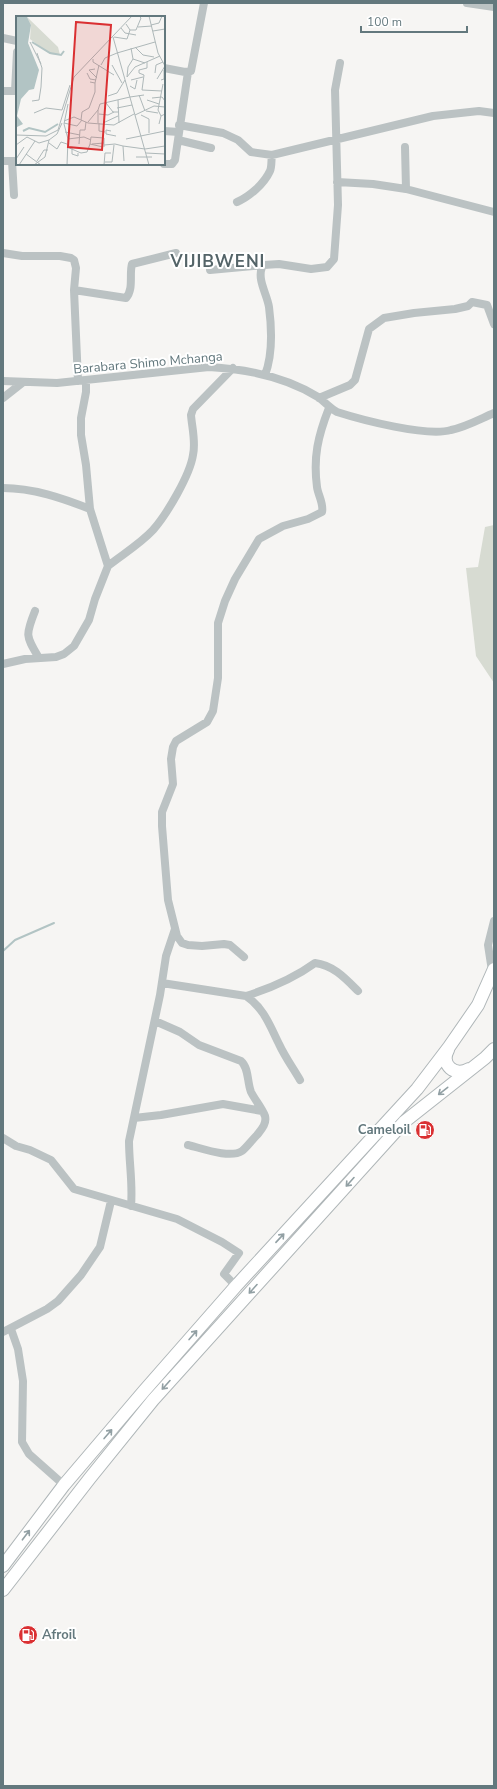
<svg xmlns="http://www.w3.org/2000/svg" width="497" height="1789" font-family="'Nunito Sans',sans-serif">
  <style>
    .green { fill: #d7dbd2 }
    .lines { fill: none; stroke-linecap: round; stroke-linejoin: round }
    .stream { stroke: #b2c4c4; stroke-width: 2 }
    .primary-casing { stroke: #afb6b8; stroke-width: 14 }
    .street { stroke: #bbc2c3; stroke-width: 8 }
    .primary { stroke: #fff; stroke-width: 12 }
    .oneway { stroke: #92a0a4 }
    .labels { text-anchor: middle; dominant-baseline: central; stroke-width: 4; stroke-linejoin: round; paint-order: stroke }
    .street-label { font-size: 13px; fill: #63787d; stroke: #fff }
    .poi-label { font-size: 13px; font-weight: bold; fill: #63787d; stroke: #fff; text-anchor: end }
    .district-label { font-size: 17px; font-weight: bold; letter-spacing: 1px; fill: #546468; stroke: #fff }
    .inset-river { fill: none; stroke: #b2c4c4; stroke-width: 2 }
    .inset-road { fill: none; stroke: #aeb8b9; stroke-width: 1 }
    .view { fill: #da3032; fill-opacity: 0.15; stroke: #da3032; stroke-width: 2 }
    .inset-edge { fill: none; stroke: #63787d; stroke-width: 2 }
  </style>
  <rect width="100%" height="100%" fill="#f6f5f3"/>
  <!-- green -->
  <path class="green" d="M494,525V683L476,656L466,568L478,567L485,527Z"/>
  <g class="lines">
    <!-- stream -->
    <path class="stream" d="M3,951L15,940L54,923"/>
    <defs>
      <path id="primary" d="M448,1050C440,1065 455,1077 469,1069
        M3,1566L64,1485L144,1391L236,1286L417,1089L449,1047L478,1005L494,969
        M3,1590L90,1478L153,1400L404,1122L485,1058L494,1049"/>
    </defs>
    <!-- primary casing -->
    <use href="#primary" class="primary-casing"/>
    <!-- street -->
    <path class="street" d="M467,3L494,7
      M3,38L17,41
      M164,68L185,72L191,71L204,3
      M3,91H17
      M15,91L17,52
      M179,125L223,133L238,140L251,152L272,155L433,116L479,111L494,113
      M164,131L179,132
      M178,140L211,148
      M405,147L406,189
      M3,161H16
      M12,161L14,195
      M164,164H172L175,160L188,72
      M337,182L373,184L406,189L494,212
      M237,202C249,197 264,184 270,171C272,167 271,160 272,155
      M3,253L22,256H60L71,258L74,260L76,268L74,290L78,381
      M210,270L264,265
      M74,290L126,298C134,289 129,274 132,264L176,253
      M265,375C273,354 272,330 269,307C267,294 257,280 262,267L264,265L279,264L311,269L327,267L334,259L338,205L335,90L340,63
      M3,381L57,383L209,367C246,369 286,377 318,397C325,402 330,408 337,412C362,420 427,437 451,430C466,427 480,419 494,413
      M3,398L22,383
      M319,398L350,385L355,380L369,329L384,318L414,313L455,309L468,306L472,302L487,305L494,324
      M3,488C33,488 62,498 90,509
      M108,566C123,554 140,544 153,530C167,514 190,475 193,455C196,442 192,428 191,415L193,409L233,368
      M35,611C25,636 26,636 39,658
      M3,664L25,659L56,657L64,654L74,646L89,620L95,599L108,566L90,509L86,465L81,435V418L86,392V380
      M244,957L230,945L224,944L202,946L188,945L182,943L177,936L168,900L162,826V812L173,784L171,759L173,747L176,741L207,722L213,711L218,678V623L225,601L235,579L259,539L283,526L308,519L322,512C324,504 318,495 317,487C313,457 318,436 329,408
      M492,971L488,945L494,921
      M162,983L246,996C264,1008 270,1026 279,1044C285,1057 293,1068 300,1080
      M246,996C271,988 293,979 315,963C333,965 345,978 358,991
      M155,1021L180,1032L199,1045L241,1061C249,1068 247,1082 251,1092C255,1100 262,1108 265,1116C267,1124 261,1130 257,1135C252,1140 247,1147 242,1151C230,1159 201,1148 188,1145
      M134,1118L161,1115L223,1104L262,1111
      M3,1138L16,1146L30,1150L51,1160L74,1189L177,1219L222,1242L239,1253L224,1274L236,1286
      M131,1206C133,1184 129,1163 129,1141L160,995L166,956L175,929
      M11,1329L18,1349L23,1381L22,1442L29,1454L64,1485
      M3,1332L47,1309L58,1301L81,1275L100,1247L111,1201"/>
    <!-- primary -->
    <use href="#primary" class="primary"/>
  </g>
  <!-- one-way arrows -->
  <defs><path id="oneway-shaft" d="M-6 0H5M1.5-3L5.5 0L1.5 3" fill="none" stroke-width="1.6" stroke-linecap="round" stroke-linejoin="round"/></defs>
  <g class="oneway">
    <use href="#oneway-shaft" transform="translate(443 1091) rotate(142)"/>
    <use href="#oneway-shaft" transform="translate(350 1182) rotate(132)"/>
    <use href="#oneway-shaft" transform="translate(280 1238) rotate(-47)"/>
    <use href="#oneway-shaft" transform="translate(253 1289) rotate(132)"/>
    <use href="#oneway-shaft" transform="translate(193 1335) rotate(-49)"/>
    <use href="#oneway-shaft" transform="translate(166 1385) rotate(132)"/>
    <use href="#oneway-shaft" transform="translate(108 1434) rotate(-49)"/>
    <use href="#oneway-shaft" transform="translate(26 1535) rotate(-53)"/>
  </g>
  <!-- icons -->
  <defs>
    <symbol id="fuel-disc" viewBox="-11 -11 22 22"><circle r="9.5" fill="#da3032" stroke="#fff"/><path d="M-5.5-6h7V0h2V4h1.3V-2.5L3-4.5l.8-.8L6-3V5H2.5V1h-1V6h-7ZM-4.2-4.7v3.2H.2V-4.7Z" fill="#fff"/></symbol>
  </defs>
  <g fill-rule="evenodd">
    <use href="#fuel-disc" x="414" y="1119" width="22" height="22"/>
    <use href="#fuel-disc" x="17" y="1624" width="22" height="22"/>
  </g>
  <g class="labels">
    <!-- street labels -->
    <g class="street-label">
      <text transform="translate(148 363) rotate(-5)">Barabara Shimo Mchanga</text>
    </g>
    <!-- poi labels -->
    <g class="poi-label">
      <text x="411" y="1130">Cameloil</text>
      <text x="42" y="1635" text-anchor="start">Afroil</text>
    </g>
    <!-- district labels -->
    <g class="district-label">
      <text x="218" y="261">VIJIBWENI</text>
    </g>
  </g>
  <!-- overview -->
  <g transform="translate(16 16)">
    <rect width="149" height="149" fill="#f6f5f3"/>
    <path d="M11,1L42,31L44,39L34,38L14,23L15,9Z" fill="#d7dbd2"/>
    <path d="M0,0L11,1L15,9L12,27L23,54L18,73L13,74L5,83L1,100L7,108L1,111Z" fill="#b2c4c4"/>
    <path class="inset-river" d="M16,26L34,37L45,39L48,35M7,115L13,112L29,116L42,108"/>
    <path class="inset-road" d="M133,0L142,37L149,50M135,9L143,7L146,0M122,11L136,10M105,12L109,17L120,19M114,14H120L125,2L123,0M137,15L149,13M97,21L133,149M98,21L111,23L114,14L110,8M14,26L25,48M119,31L127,39L138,41M115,32L117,43L129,47M77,43V46L98,59M131,46V52L123,54V57L128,59L126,74L146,75M85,49L89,42L101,37L139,26M96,49L106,67M79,53L73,54L81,62M71,57L74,63L80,64M139,57L140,49L147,46M111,61L119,51L144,40M111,61L112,51L117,43M141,63L149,50M115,64L127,61M145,64L148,63V54M79,67L83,49M114,70L119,73L121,64M123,79L129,95M92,80L101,77L109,64M114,81L128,79M136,82L146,81L149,85M102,84L103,107M131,84L143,88M16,85L23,84L25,71L26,52L21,37M90,87L97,96H102M101,92L116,89M130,95L142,97M18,97L30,92L46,94L54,69M83,98L92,99L98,96M119,99L138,90L149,91M125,99L133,103V117M145,100L142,94L147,68M65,104L66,96L73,92L79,76V67L74,66M48,105L58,101L72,107L98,109L118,98M72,106L82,94M48,107L61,110L66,104M82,107V94L84,88L114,81M83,107V115L89,116M87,107L102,100M143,108L145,100L149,98M95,115L90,114V118L100,120M49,116L64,119M0,119L30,120L42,114L58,61L116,0M52,123L68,121L75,124M110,123L149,115M33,127L41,133L45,126L51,128M63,128L64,114H69L70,106M74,128L75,121L88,122V129M76,128L88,127M0,129L11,121L23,127L33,124L41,118L46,107M107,130L129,133M51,131L65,137L71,136L74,128L87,131M88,131V129L99,128L107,130L108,145M56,132V138L62,140V137M129,133L149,130M130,137L149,138M10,138L25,149M120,141H136M0,143L8,131M21,145L28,134H32M89,146H96L98,129M3,149L19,125M18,149L29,141L33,124M51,149L52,123L48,108L52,88M88,149L89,137H95"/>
    <path class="view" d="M60,6L95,9L86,134L52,131Z"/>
    <rect width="149" height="149" class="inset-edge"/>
  </g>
  <!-- border -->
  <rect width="497" height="1789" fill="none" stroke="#63787d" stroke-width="8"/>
  <!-- scale -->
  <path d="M361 26v6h106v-6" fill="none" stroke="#63787d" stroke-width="2"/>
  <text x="367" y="26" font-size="12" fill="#63787d" stroke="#ffffff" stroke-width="3" paint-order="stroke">100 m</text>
</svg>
